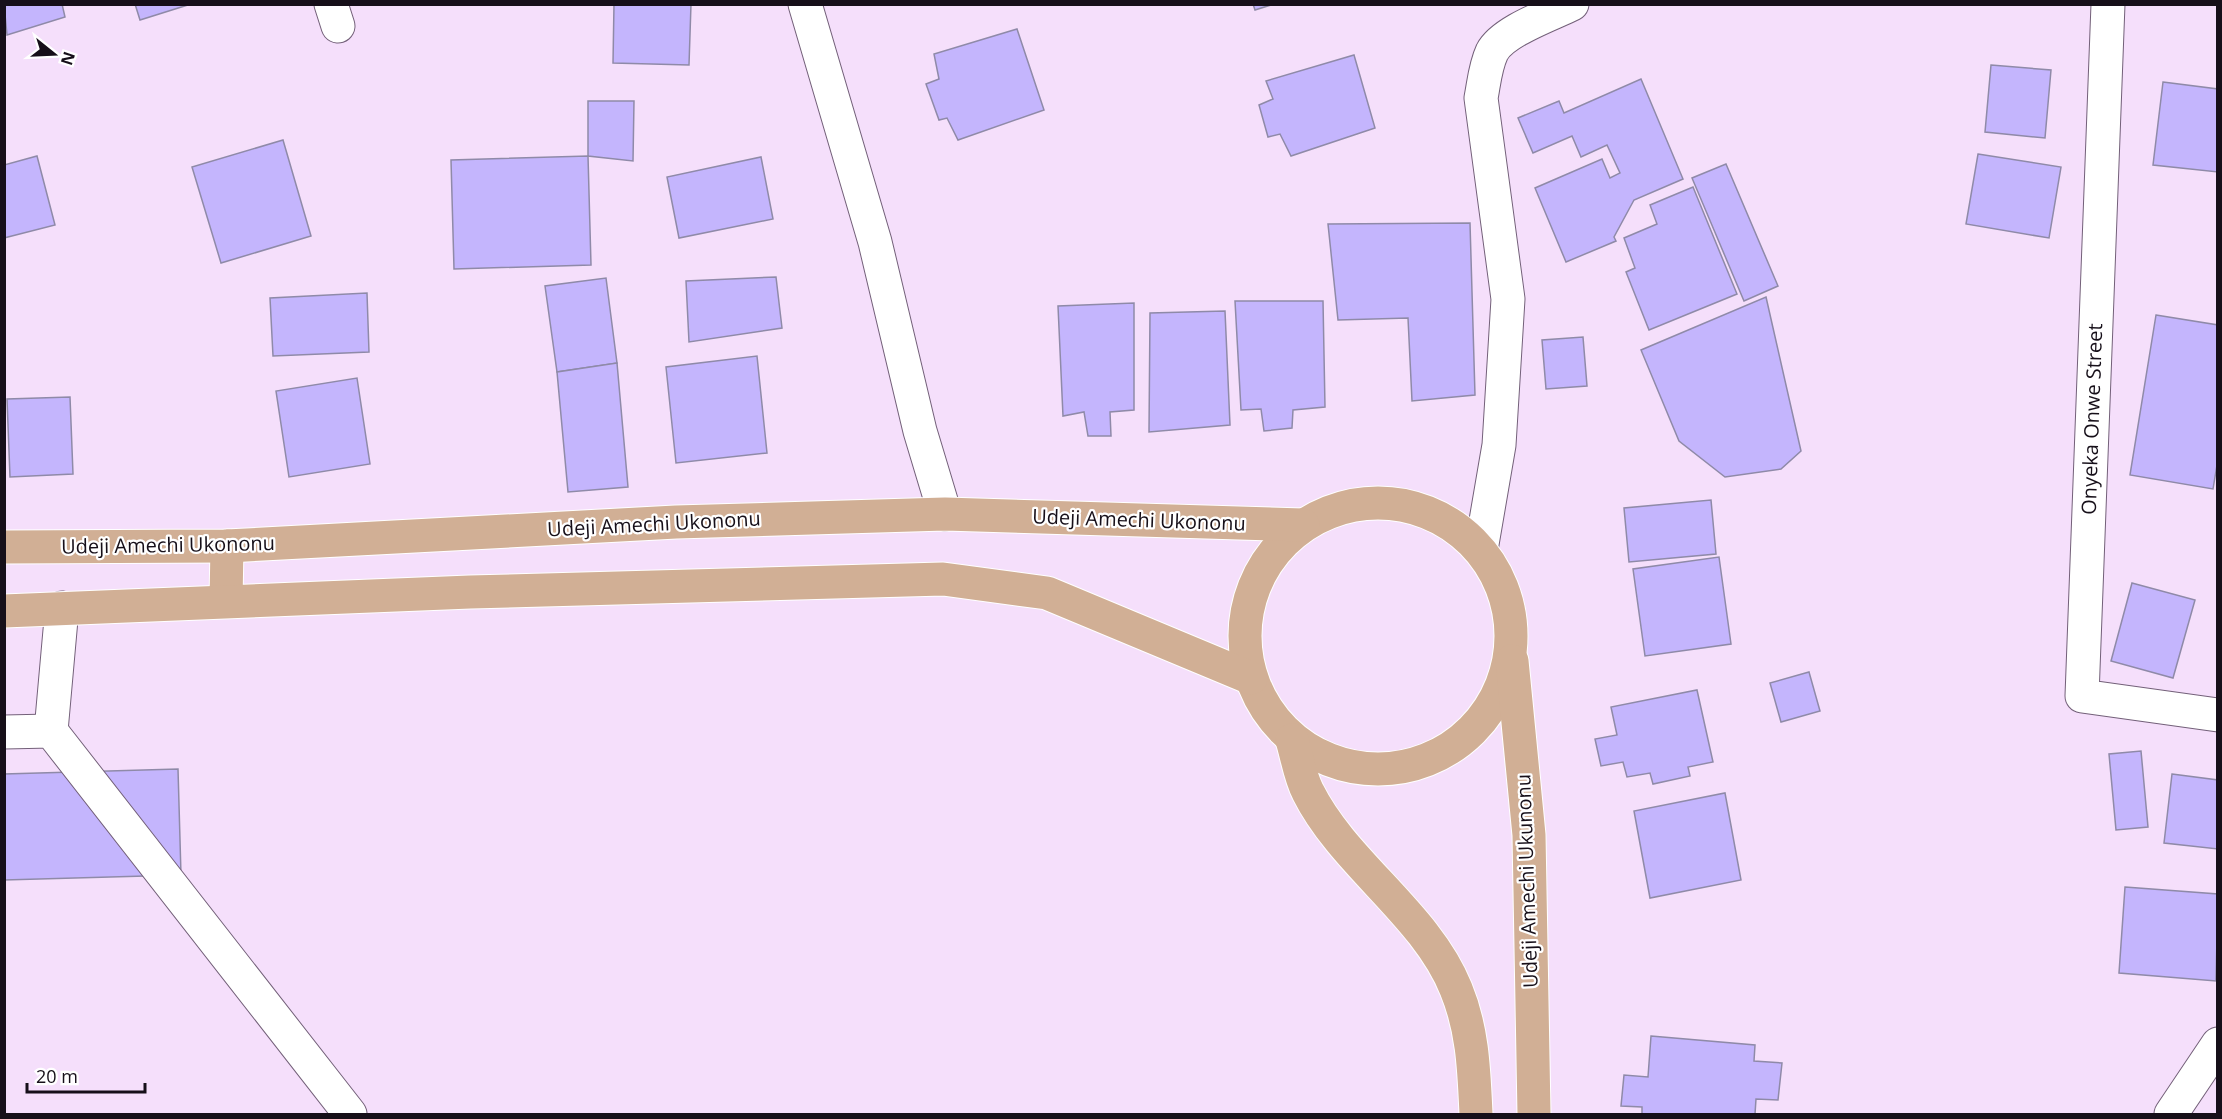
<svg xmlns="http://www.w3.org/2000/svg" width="2222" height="1119" font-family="'Open Sans',sans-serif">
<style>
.building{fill:#c4b5fd;stroke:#8f8aa8;stroke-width:1.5}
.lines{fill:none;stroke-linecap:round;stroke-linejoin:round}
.minor-casing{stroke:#736079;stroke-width:35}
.major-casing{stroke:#fff;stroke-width:35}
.minor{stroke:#fff;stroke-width:33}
.major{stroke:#d1af95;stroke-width:33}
.labels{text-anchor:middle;stroke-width:4.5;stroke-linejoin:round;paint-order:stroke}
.street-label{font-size:20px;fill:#160f19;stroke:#fff}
</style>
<rect width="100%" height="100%" fill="#f5dffb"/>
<g class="building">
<polygon points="4,4 62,4 65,17 7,35"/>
<polygon points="135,4 191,4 140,20"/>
<polygon points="614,4 691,4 689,65 613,63"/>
<polygon points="1253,4 1274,4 1255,10"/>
<polygon points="1017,29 1044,110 958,140 947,118 939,120 926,84 939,79 934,54"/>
<polygon points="1354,55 1375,128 1291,156 1280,134 1268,137 1259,105 1273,99 1266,81"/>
<polygon points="1991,65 2051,70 2045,138 1985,132"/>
<polygon points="1641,79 1683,179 1634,200 1614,237 1616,241 1566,262 1535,188 1602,159 1610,178 1620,173 1607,145 1581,157 1572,136 1533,153 1518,118 1559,101 1564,113"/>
<polygon points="2163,82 2218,89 2218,172 2153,165"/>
<polygon points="588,101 634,101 633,161 588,156"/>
<polygon points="283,140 311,236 221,263 192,167"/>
<polygon points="1978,154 2061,167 2049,238 1966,224"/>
<polygon points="37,156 55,225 4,238 4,165"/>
<polygon points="588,156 591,265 454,269 451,160"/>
<polygon points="761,157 773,219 679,238 667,177"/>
<polygon points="1726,164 1778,286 1744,301 1692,178"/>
<polygon points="1693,187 1737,294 1649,330 1626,272 1635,268 1624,238 1657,224 1650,205"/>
<polygon points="1470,223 1475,395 1412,401 1408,318 1338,320 1328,224"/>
<polygon points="776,277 782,328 689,342 686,281"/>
<polygon points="606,278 617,363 557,372 545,286"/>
<polygon points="367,293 369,352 273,356 270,298"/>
<polygon points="1766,297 1801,451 1781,469 1725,477 1679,441 1641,350"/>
<polygon points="1235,301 1323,301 1325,407 1293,410 1292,428 1264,431 1261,409 1241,410"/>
<polygon points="1134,303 1134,410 1110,412 1111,436 1088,436 1084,412 1063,416 1058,306"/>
<polygon points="1225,311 1230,425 1149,432 1150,313"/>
<polygon points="2156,315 2218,325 2218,459 2213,489 2130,475"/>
<polygon points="1583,337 1587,386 1546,389 1542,340"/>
<polygon points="757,356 767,453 676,463 666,367"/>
<polygon points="617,363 628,487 568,492 557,372"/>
<polygon points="357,378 370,464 289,477 276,391"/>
<polygon points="70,397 73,474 10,477 7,399"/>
<polygon points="1711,500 1716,554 1629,562 1624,508"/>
<polygon points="1719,557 1731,644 1645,656 1633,569"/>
<polygon points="2132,583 2195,600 2173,678 2111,661"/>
<polygon points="1809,672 1820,711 1781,722 1770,683"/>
<polygon points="1697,690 1713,762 1688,767 1690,776 1653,784 1650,773 1627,777 1623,762 1601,766 1595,739 1617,735 1611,707"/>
<polygon points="2141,751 2148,827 2116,830 2109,754"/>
<polygon points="178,769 181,875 4,880 4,774"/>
<polygon points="2172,774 2218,780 2218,849 2164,843"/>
<polygon points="1725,793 1741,880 1650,898 1634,811"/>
<polygon points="2125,887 2218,894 2216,981 2119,973"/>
<polygon points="1651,1036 1755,1045 1754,1061 1782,1063 1778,1100 1756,1099 1755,1114 1642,1114 1642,1107 1621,1106 1624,1075 1648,1077"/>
</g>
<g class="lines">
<defs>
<g id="minor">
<polyline points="331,4 338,26"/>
<polyline points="805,4 875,242 920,431 945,514"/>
<polyline points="2108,4 2082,696 2218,715"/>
<path d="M1481 550 1499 445 1508 299 1481 98C1484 83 1485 67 1492 52 1503 31 1550 15 1572 4"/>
<polyline points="51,731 62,608"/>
<polyline points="4,732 51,731 350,1114"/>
<polyline points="2171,1114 2218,1044"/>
</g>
<g id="major">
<circle cx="1378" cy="636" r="133"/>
<polyline points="4,547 227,546 676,522 945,514 1303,525"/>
<polyline points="226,601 227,546"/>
<polyline points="4,611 470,592 943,579 1047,593 1251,678"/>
<polyline points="1512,661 1529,835 1534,1114"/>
<path d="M1292 740C1297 756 1300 777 1308 792 1344 864 1426 914 1456 989 1473 1030 1474 1071 1476 1114"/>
</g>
</defs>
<use href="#minor" class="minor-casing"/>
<use href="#major" class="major-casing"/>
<use href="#minor" class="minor"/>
<use href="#major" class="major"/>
</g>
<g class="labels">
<g class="street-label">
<text transform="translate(2092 419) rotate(-88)" y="7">Onyeka Onwe Street</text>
<text transform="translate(1139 520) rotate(2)" y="7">Udeji Amechi Ukononu</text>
<text transform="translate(654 524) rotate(-3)" y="7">Udeji Amechi Ukononu</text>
<text transform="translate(168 545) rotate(-1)" y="7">Udeji Amechi Ukononu</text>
<text transform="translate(1527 881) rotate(-92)" y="7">Udeji Amechi Ukunonu</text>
</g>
</g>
<rect width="2222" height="1119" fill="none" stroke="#160f19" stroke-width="12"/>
<g transform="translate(54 54) rotate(108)" stroke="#ffffff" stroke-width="4.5" paint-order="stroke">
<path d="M0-4.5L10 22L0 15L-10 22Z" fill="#160f19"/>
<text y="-9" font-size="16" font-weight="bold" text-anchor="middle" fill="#160f19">N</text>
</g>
<path d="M27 1083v9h118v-9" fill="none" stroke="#160f19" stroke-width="3"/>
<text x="36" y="1083" font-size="18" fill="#160f19" stroke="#ffffff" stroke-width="4.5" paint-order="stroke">20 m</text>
</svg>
